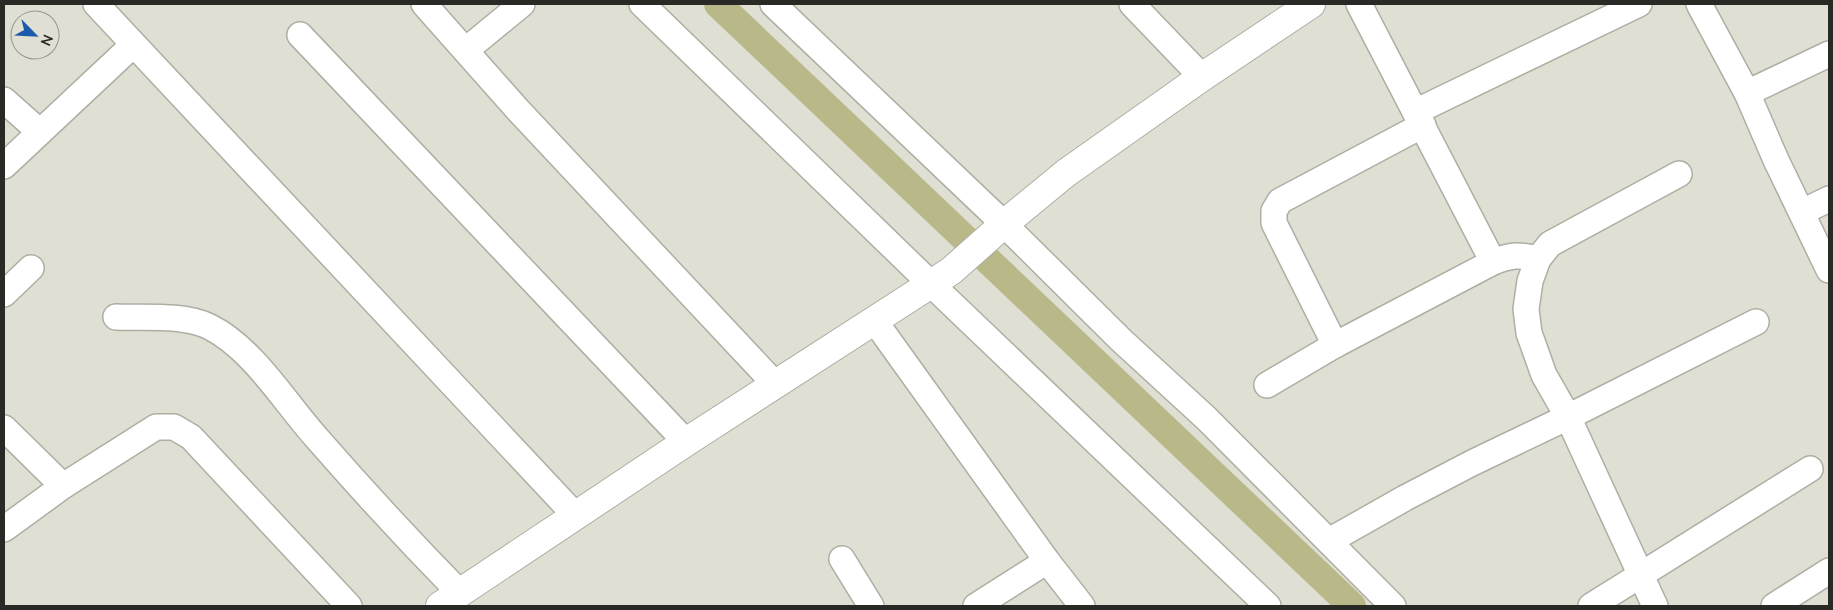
<svg xmlns="http://www.w3.org/2000/svg" width="1833" height="610" font-family="'Nunito Sans',sans-serif">
<style>
.lines{fill:none;stroke-linecap:round;stroke-linejoin:round}
.canal{stroke:#b9b889;stroke-width:28}
.street-casing{stroke:#aeaea3;stroke-width:28}
.secondary-casing{stroke:#aeaea3;stroke-width:30}
.street{stroke:#fff;stroke-width:25}
.secondary{stroke:#fff;stroke-width:28}
</style>
<rect width="100%" height="100%" fill="#dfdfd4"/>
<g class="lines">
<polyline class="canal" points="718,4 1352,606"/>
<defs>
<g id="street">
<polyline points="96,4 576,516"/>
<polyline points="424,4 518,110 775,384"/>
<polyline points="642,4 931,284 1268,606"/>
<polyline points="773,4 1004,224 1121,340 1206,418 1393,606"/>
<polyline points="1132,4 1202,77"/>
<polyline points="1359,4 1493,262"/>
<polyline points="1699,4 1747,93 1776,160 1829,270"/>
<polyline points="300,35 686,442"/>
<polyline points="466,50 522,4"/>
<polyline points="1747,93 1829,54"/>
<polyline points="4,100 40,132"/>
<polyline points="1415,112 1639,4"/>
<polyline points="4,166 133,45"/>
<polyline points="1802,212 1829,199"/>
<polyline points="4,294 31,268"/>
<path d="M116 317C144 318 185 314 210 327 252 348 284 401 315 436 362 490 410 542 460 593"/>
<polyline points="874,320 1047,561 1082,606"/>
<polyline points="1335,345 1274,223 1274,211 1280,201 1423,125"/>
<path d="M1267 385 1335 345 1493 262C1511 255 1519 254 1538 259"/>
<polyline points="4,428 63,486"/>
<polyline points="4,529 63,486 156,427 174,427 191,437 349,606"/>
<polyline points="1329,541 1405,498 1472,463 1568,417 1756,322"/>
<polyline points="842,559 871,606"/>
<polyline points="976,606 1047,561"/>
<polyline points="1591,606 1810,469"/>
<polyline points="1655,606 1568,417 1544,375 1529,333 1526,309 1530,281 1538,259 1550,244 1679,174"/>
<polyline points="1774,606 1829,571"/>
</g>
<polyline id="secondary" points="440,606 686,442 951,271 1004,224 1066,173 1202,77 1311,4"/>
</defs>
<use href="#street" class="street-casing"/>
<use href="#secondary" class="secondary-casing"/>
<use href="#street" class="street"/>
<use href="#secondary" class="secondary"/>
</g>
<rect width="1833" height="610" fill="none" stroke="#292925" stroke-width="10"/>
<g transform="translate(35 35) rotate(114)"><circle r="24" fill="#dfdfd4" stroke="#96968e"/>
<path d="M0-4L9 19L0 12L-9 19Z" fill="#1b5bac"/>
<text y="-8" font-size="14" font-weight="bold" text-anchor="middle" fill="#292925">N</text>
</g>
</svg>
